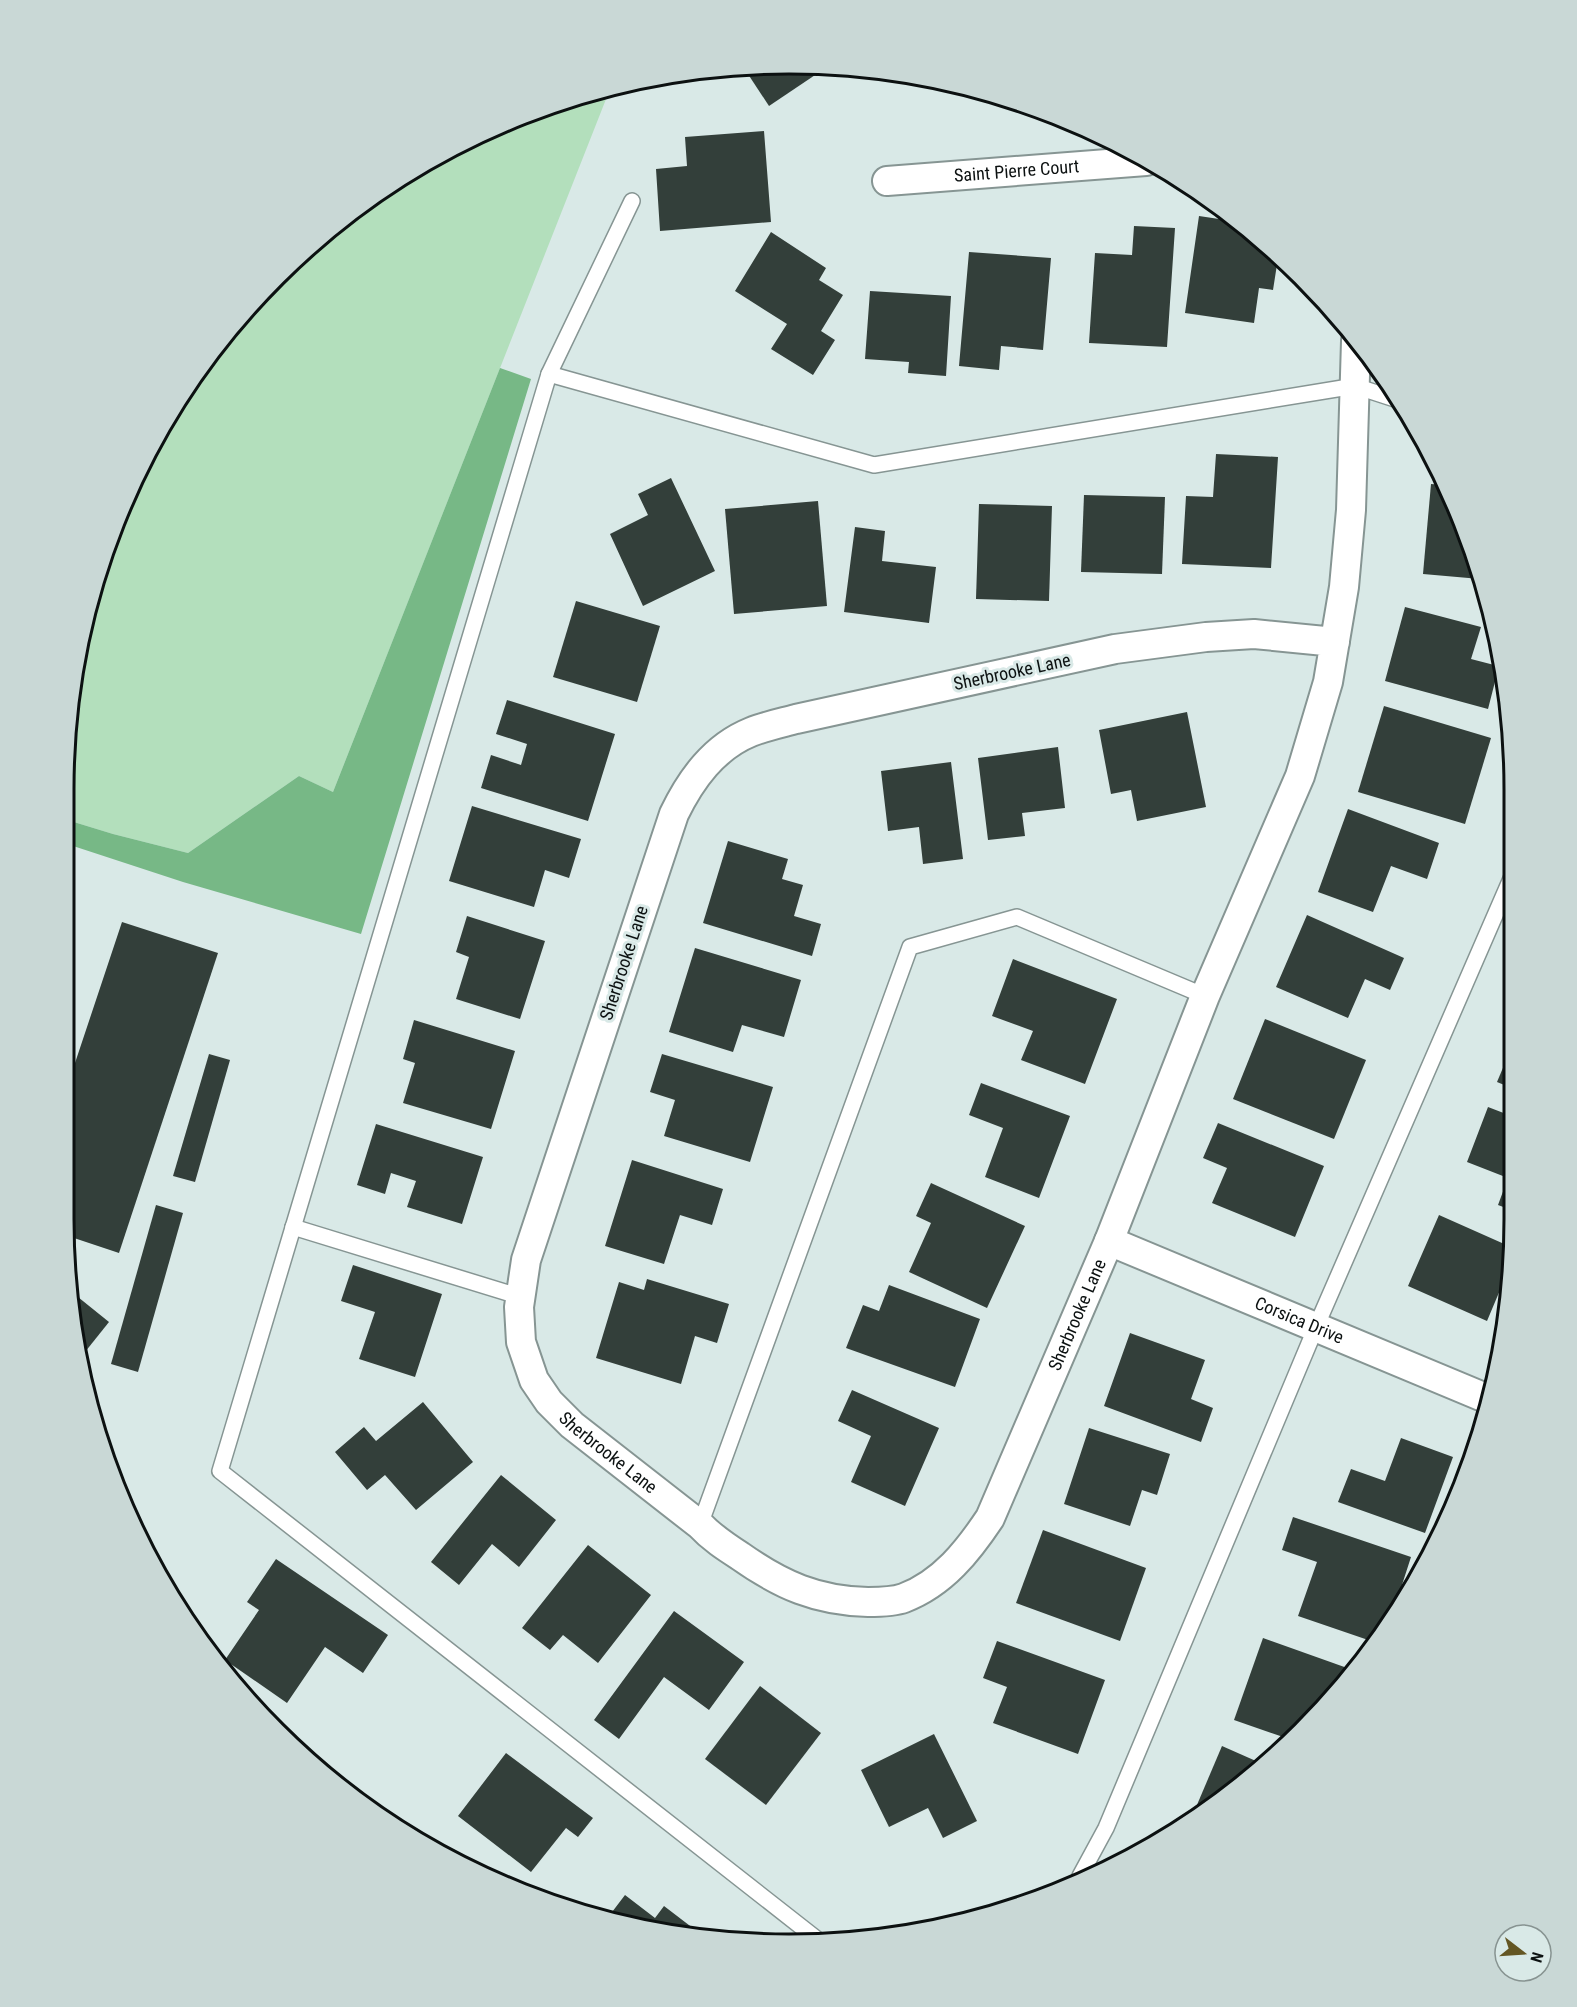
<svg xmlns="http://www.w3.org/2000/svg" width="1577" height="2007" font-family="'Roboto Condensed',sans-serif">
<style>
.green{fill:#b3dfbc}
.forest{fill:#77b886}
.building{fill:#333f3a}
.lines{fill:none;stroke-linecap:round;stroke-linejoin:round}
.lane-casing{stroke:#869593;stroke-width:18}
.street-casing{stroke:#869593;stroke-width:32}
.lane{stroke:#fff;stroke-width:15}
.street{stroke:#fff;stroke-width:28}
.labels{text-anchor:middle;stroke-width:6;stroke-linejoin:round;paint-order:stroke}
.street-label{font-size:18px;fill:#0c1111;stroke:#d9e9e7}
.rim{fill:none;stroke:#0c1111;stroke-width:3}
</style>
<rect width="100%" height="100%" fill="#d9e9e7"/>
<polygon class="green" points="610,89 333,792 299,776 188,853 113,834 64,819 65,741 102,555 160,426 213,347 310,243 425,160 555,102"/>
<polygon class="forest" points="500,368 531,379 361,934 183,882 64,843 64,819 113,834 188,853 299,776 333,792"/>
<g class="building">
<polygon points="830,65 769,106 744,68"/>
<polygon points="764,131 771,222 660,231 656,169 687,166 685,137"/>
<polygon points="1199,216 1239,222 1278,258 1273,290 1259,288 1254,323 1185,313"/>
<polygon points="1134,226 1175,228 1167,347 1089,343 1095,253 1132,255"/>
<polygon points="771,232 826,268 819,280 843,295 821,331 835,340 813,375 771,349 787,324 735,291"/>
<polygon points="969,252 1051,258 1043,350 1001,346 999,370 959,366"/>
<polygon points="870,291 951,296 946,376 908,373 909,362 865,359"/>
<polygon points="1216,454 1278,457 1271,568 1182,564 1186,496 1213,497"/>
<polygon points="671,478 715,571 643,606 610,534 648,515 638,494"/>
<polygon points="1431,484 1444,485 1476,556 1480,579 1423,574"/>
<polygon points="1084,495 1165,497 1162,574 1081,572"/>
<polygon points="818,501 827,606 734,614 725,509"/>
<polygon points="979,504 1052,506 1049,601 976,599"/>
<polygon points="855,527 885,531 882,561 936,567 929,623 844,612"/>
<polygon points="576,601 660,626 637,702 553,677"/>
<polygon points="1405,607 1481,627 1471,659 1498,666 1498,670 1488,709 1385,681"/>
<polygon points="507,700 615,734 588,821 481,788 491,755 521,765 527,744 496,734"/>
<polygon points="1384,706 1491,738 1465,824 1358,792"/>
<polygon points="1187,712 1206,807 1137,821 1131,790 1111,794 1099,730"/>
<polygon points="1058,747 1065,808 1022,813 1025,836 988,840 978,758"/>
<polygon points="951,762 963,859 923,864 919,827 888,831 881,771"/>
<polygon points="472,806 581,839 569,878 545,870 534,907 449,881"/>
<polygon points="1348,809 1439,843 1427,879 1391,866 1373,912 1318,892"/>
<polygon points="728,841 788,859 782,879 803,885 794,916 821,924 812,956 703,923"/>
<polygon points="1307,915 1404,958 1390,990 1365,979 1348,1018 1276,987"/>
<polygon points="467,916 545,941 520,1019 456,999 469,957 456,952"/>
<polygon points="122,922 218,953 119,1253 65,1235 63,1219 63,1099"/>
<polygon points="695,948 801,980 784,1037 742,1025 733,1052 669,1032"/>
<polygon points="1013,959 1117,999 1085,1084 1021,1060 1033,1031 992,1016"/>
<polygon points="1265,1019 1366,1060 1334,1139 1233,1099"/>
<polygon points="414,1020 515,1051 491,1129 403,1103 415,1063 403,1059"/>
<polygon points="1513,1044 1514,1089 1497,1082"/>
<polygon points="209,1054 230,1060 195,1182 173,1176"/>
<polygon points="662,1054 773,1087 750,1162 664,1136 675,1100 650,1092"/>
<polygon points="981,1083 1070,1116 1039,1198 985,1177 1003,1128 969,1115"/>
<polygon points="1488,1107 1514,1117 1514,1211 1498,1205 1508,1178 1467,1162"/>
<polygon points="1218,1123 1324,1166 1295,1237 1212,1203 1227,1168 1203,1158"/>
<polygon points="376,1124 483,1157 462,1224 407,1207 416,1181 391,1173 385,1194 357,1185"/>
<polygon points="632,1160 723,1189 712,1225 680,1215 664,1264 605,1246"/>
<polygon points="931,1183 1025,1226 987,1308 909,1272 931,1223 916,1216"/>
<polygon points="156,1205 183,1213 138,1372 111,1364"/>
<polygon points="1439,1215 1511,1247 1507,1285 1503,1283 1487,1321 1408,1286"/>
<polygon points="353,1265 442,1294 415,1377 359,1359 375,1312 341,1301"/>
<polygon points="647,1279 729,1304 717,1343 695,1336 681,1384 596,1358 619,1282 644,1290"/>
<polygon points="889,1285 980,1319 955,1387 846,1348 863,1305 879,1311"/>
<polygon points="73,1293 109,1322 81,1357 78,1335"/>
<polygon points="1130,1333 1205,1360 1191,1399 1213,1408 1201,1442 1104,1406"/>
<polygon points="852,1390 939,1428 905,1506 851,1482 871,1436 838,1421"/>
<polygon points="423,1402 473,1462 416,1510 385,1475 367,1490 335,1452 364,1427 376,1441"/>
<polygon points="1089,1428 1170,1454 1157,1495 1142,1490 1130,1526 1064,1504"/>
<polygon points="1401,1438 1453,1457 1425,1533 1338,1502 1351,1469 1385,1481"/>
<polygon points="501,1475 556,1520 519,1567 492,1544 459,1585 431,1562"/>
<polygon points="1293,1517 1411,1557 1389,1625 1374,1642 1298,1616 1317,1562 1282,1550"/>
<polygon points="1043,1530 1146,1568 1120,1641 1016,1603"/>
<polygon points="588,1545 651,1595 598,1663 563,1635 550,1650 522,1628"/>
<polygon points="276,1559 388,1635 363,1673 325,1647 287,1703 225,1660 259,1610 247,1602"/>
<polygon points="674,1611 744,1662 709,1710 664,1677 619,1739 594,1720"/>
<polygon points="1263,1638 1350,1669 1289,1739 1234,1720"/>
<polygon points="997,1641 1105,1680 1078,1754 993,1723 1007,1687 983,1678"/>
<polygon points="760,1686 821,1733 766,1805 705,1759"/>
<polygon points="934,1734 977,1821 943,1838 928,1808 889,1827 861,1770"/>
<polygon points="1222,1746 1265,1765 1191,1819"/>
<polygon points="506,1753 593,1818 578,1837 566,1828 531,1872 458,1816"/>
<polygon points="625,1895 655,1918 664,1906 698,1932 606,1920"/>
</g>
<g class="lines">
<defs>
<g id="lane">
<polyline points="632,201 549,374 220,1471 818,1940"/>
<polyline points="549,374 874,465 1355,386 1398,400"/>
<polyline points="293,1227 521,1297"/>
<polyline points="700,1525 910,947 1017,917 1205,996"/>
<polyline points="1080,1876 1106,1828 1316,1327 1513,874"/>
</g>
<g id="street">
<path id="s1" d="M887 181 1146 161"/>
<path id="s2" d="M1335 642 1254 634 1206 637 1115 649 796 719C781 723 766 726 751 732 714 747 691 779 674 814L526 1260 519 1307 521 1342 534 1380 549 1402 572 1425 700 1525C712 1538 726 1547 740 1556 781 1585 817 1601 868 1602 879 1602 893 1602 904 1598 943 1583 968 1551 990 1518L1109 1241 1205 996 1300 776 1328 682 1344 587 1351 510 1356 341"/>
<path id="s3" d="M1109 1241 1488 1399"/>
</g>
</defs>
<use href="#lane" class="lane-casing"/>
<use href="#street" class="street-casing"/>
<use href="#lane" class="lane"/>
<use href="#street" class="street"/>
</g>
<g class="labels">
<g class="street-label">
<text dy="6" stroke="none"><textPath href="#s1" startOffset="130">Saint Pierre Court</textPath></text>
<text transform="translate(1012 672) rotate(-12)" y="6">Sherbrooke Lane</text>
<text transform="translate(624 963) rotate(-72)" y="6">Sherbrooke Lane</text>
<text dy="6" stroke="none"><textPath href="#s2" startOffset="2090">Sherbrooke Lane</textPath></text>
<text dy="6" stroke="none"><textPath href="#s3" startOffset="206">Corsica Drive</textPath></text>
<text dy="6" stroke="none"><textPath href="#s2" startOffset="1407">Sherbrooke Lane</textPath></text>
</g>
</g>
<path d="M0 0H1577V2007H0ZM789 74H789A715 715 0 0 1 1504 789V1219A715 715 0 0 1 789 1934H789A715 715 0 0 1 74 1219V789A715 715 0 0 1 789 74Z" fill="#c9d8d6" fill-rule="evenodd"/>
<path class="rim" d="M789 74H789A715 715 0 0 1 1504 789V1219A715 715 0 0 1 789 1934H789A715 715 0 0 1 74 1219V789A715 715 0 0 1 789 74Z"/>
<g transform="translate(1523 1953) rotate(107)"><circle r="28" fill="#d9e9e7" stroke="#879391" stroke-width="1.5"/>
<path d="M0-4.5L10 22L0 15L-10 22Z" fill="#645623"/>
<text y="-9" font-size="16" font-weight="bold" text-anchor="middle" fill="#0c1111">N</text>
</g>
</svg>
